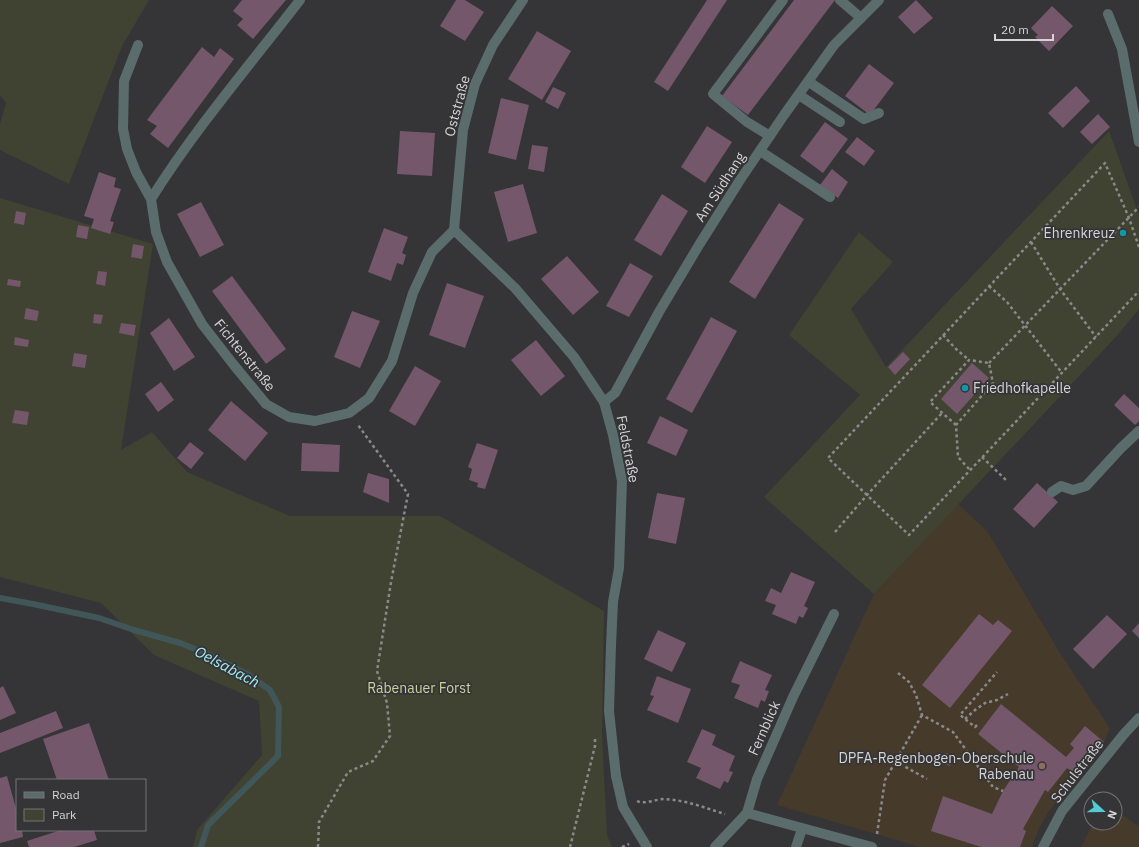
<svg xmlns="http://www.w3.org/2000/svg" width="1139" height="847" font-family="'IBM Plex Sans',sans-serif">
<style>
.education{fill:#463a2b}
.green{fill:#404331}
.lines{fill:none;stroke-linecap:round;stroke-linejoin:round}
.stream{stroke:#405658;stroke-width:6}
.building{fill:#74576a}
.path{stroke:#8a8a8c;stroke-width:2.5;stroke-dasharray:3 3;stroke-linecap:butt}
.service{stroke:#5a6c6b;stroke-width:10}
.minor{stroke:#5a6c6b;stroke-width:10}
.culture-dot{fill:#0f9aa8;stroke:#353437;stroke-width:1.5}
.education-dot{fill:#8d6e63;stroke:#353437;stroke-width:1.5}
.labels{text-anchor:middle;stroke-width:3.5;stroke-linejoin:round;paint-order:stroke}
.street-label{font-size:14px;fill:#d4d4d5;stroke:#353437}
.poi-label{font-size:14px;fill:#d4d4d5;stroke:#353437;text-anchor:end}
.park-label{font-size:14px;fill:#c8d39a;stroke:#353437}
.water-label{font-size:15px;font-style:italic;fill:#a1eff6;stroke:#353437}
</style>
<rect width="100%" height="100%" fill="#353437"/>
<g class="education">
<polygon points="958,504 987,531 1060,653 1110,728 1104,742 1088,760 1047,814 1039,829 1032,847 920,847 777,805 874,594"/>
<polygon points="1115,809 1139,827 1139,847 1081,847 1093,823 1115,823"/>
</g>
<g class="green">
<polygon points="0,0 149,0 122,46 69,184 0,150 0,124 6,103 0,95"/>
<polygon points="1109,131 1139,215 1139,309 1115,338 874,594 764,497 860,395 789,335 859,232 893,262 851,309 886,367"/>
<polygon points="0,198 153,244 121,450 152,432 187,472 290,516 440,516 604,611 602,734 607,835 612,847 193,847 197,830 262,755 259,701 154,655 101,603 0,577"/>
</g>
<g class="lines">
<polyline class="stream" points="0,598 33,604 99,618 134,630 180,643 205,653 249,675 270,690 279,707 278,756 208,825 201,847"/>
</g>
<g class="building">
<polygon points="242,0 286,0 253,39 237,25 243,19 233,11"/>
<polygon points="456,0 465,0 484,12 465,41 440,26"/>
<polygon points="707,0 727,0 668,91 654,82"/>
<polygon points="794,0 835,0 748,115 722,96"/>
<polygon points="916,0 933,18 914,34 898,17"/>
<polygon points="1052,6 1073,26 1049,51 1035,37 1038,35 1031,28"/>
<polygon points="537,31 571,51 542,100 508,79"/>
<polygon points="202,47 214,57 220,48 234,59 168,148 150,134 157,126 147,120"/>
<polygon points="869,64 894,83 870,115 845,96"/>
<polygon points="1076,86 1090,101 1063,128 1048,113"/>
<polygon points="553,87 566,93 558,109 545,102"/>
<polygon points="501,98 529,105 516,160 488,153"/>
<polygon points="1098,114 1110,127 1092,144 1080,132"/>
<polygon points="825,122 848,139 823,173 800,156"/>
<polygon points="707,126 732,142 705,183 681,167"/>
<polygon points="400,131 435,133 432,176 397,174"/>
<polygon points="857,137 875,151 864,166 845,152"/>
<polygon points="532,145 548,147 544,172 528,169"/>
<polygon points="832,169 848,182 838,198 820,185"/>
<polygon points="99,172 116,178 114,187 121,189 110,221 114,222 110,234 91,228 94,219 84,216"/>
<polygon points="523,184 537,233 508,242 494,192"/>
<polygon points="662,194 688,211 661,256 634,240"/>
<polygon points="201,202 224,245 200,257 177,214"/>
<polygon points="779,203 804,219 755,299 729,282"/>
<polygon points="16,211 26,213 24,225 14,223"/>
<polygon points="78,225 89,227 87,239 76,237"/>
<polygon points="384,228 408,237 402,253 406,255 403,265 397,263 391,281 368,272"/>
<polygon points="133,244 144,246 142,259 131,257"/>
<polygon points="567,256 599,292 573,315 541,279"/>
<polygon points="630,263 653,276 629,317 606,306"/>
<polygon points="98,271 107,272 105,286 96,284"/>
<polygon points="232,276 286,349 266,364 212,291"/>
<polygon points="8,279 21,281 20,287 7,285"/>
<polygon points="447,283 484,296 465,348 429,335"/>
<polygon points="26,308 39,311 37,321 24,319"/>
<polygon points="352,311 380,321 360,368 334,357"/>
<polygon points="94,314 103,315 101,324 93,323"/>
<polygon points="711,317 737,331 692,413 666,399"/>
<polygon points="169,318 195,357 174,371 150,333"/>
<polygon points="121,323 136,325 134,336 119,333"/>
<polygon points="15,337 29,340 28,347 14,345"/>
<polygon points="536,340 565,376 541,396 511,360"/>
<polygon points="903,352 910,359 895,375 888,367"/>
<polygon points="74,353 87,355 85,368 72,366"/>
<polygon points="972,363 989,378 957,414 941,399"/>
<polygon points="415,366 441,381 415,426 389,411"/>
<polygon points="161,382 174,400 158,412 145,394"/>
<polygon points="1124,394 1139,408 1139,421 1135,425 1114,405"/>
<polygon points="231,401 268,433 245,461 208,430"/>
<polygon points="15,410 29,412 27,425 12,423"/>
<polygon points="660,416 688,430 676,456 647,443"/>
<polygon points="190,442 204,453 191,469 177,458"/>
<polygon points="302,443 340,445 339,472 301,471"/>
<polygon points="477,443 498,450 485,489 477,487 478,483 469,480 472,469 468,467"/>
<polygon points="368,473 389,479 389,503 363,492"/>
<polygon points="1037,483 1058,502 1034,528 1013,509"/>
<polygon points="657,493 685,498 676,544 648,538"/>
<polygon points="791,572 815,582 804,606 808,608 803,618 799,616 796,624 772,614 776,605 765,601 771,588 781,593"/>
<polygon points="979,614 993,625 998,620 1012,631 950,708 922,685"/>
<polygon points="1107,615 1127,634 1093,669 1073,649"/>
<polygon points="1139,623 1139,638 1132,631"/>
<polygon points="658,630 686,643 672,672 644,659"/>
<polygon points="740,661 772,675 765,690 769,691 765,702 761,700 758,708 734,698 740,685 731,682"/>
<polygon points="657,676 691,689 678,723 647,710 654,696 650,695"/>
<polygon points="3,686 16,713 0,720 0,688"/>
<polygon points="1001,704 1066,757 1074,748 1070,744 1085,726 1104,742 1088,760 1085,757 1072,772 1067,768 1048,792 1045,790 1023,829 1026,831 1020,847 981,847 931,831 943,796 992,814 1003,791 1019,767 978,734"/>
<polygon points="56,711 63,728 0,753 0,733"/>
<polygon points="89,723 109,780 57,780 43,739"/>
<polygon points="702,729 716,735 712,745 735,756 729,771 733,772 728,783 724,781 720,789 696,778 701,768 687,762"/>
<polygon points="946,753 955,757 950,766 941,762"/>
<polygon points="7,776 17,812 17,830 22,830 23,837 0,843 0,778"/>
<polygon points="61,830 94,830 97,840 74,847 29,847 27,841"/>
</g>
<g class="lines">
<g class="path">
<polyline points="1031,242 1060,289 1096,337"/>
<polyline points="1139,247 1129,218 1105,163 828,458 909,535 1139,291"/>
<polyline points="989,286 1007,302 1062,373"/>
<polyline points="943,335 956,349 969,360"/>
<polyline points="989,363 1139,207"/>
<polyline points="956,425 930,402 969,360 989,363 993,383 956,425 958,457 970,470"/>
<polyline points="982,457 1007,481"/>
<polyline points="835,532 867,495 942,413"/>
<polyline points="898,673 909,682 916,695 922,715 953,732 993,787 1003,791"/>
<polyline points="965,719 975,710 985,703 997,700 1008,694"/>
<polyline points="977,725 975,727 960,715 997,672"/>
<polyline points="895,761 927,779"/>
<path d="M637 801C645 805 656 799 664 799 686 800 705 808 725 814"/>
<polyline points="877,834 885,780 922,715"/>
<polyline points="318,847 319,822 348,772 373,761 390,736 387,703 377,671 391,582 408,494 358,425"/>
<polyline points="570,847 595,746 595,738"/>
<polyline points="622,847 629,844"/>
</g>
<g class="service">
<polyline points="840,0 861,18"/>
<polyline points="809,82 864,119 879,113"/>
<polyline points="799,95 840,122"/>
<polyline points="770,136 747,122 713,94 783,0"/>
<polyline points="760,151 830,197"/>
<polyline points="1052,492 1061,486 1073,490 1086,486 1121,448 1139,431"/>
<polyline points="616,776 623,807 647,847"/>
<polyline points="747,813 872,847"/>
</g>
<g class="minor">
<polyline points="1108,14 1122,49 1139,142"/>
<polyline points="138,45 124,81 123,129 127,149 136,172 151,199 156,232 167,262 202,324 233,364 266,404 289,417 315,421 349,413 369,398 392,361 413,293 432,252 454,230"/>
<path d="M151 199C195 129 249 66 300 0"/>
<polyline points="454,230 515,288 574,357 604,402 613,435 622,481 619,568 613,602 611,645 609,711 616,776"/>
<polyline points="454,230 463,130 475,84 493,45 523,0"/>
<polyline points="604,402 615,393 659,312 699,245 740,180 784,115 834,45 879,0"/>
<polyline points="715,847 747,813 757,779 793,697 834,614"/>
<polyline points="796,847 802,829"/>
<polyline points="1043,847 1062,811 1124,734 1139,718"/>
</g>
</g>
<g class="culture-dot">
<circle cx="1123" cy="233" r="4"/>
<circle cx="965" cy="388" r="4"/>
</g>
<circle class="education-dot" cx="1042" cy="766" r="4"/>
<g class="labels">
<g class="street-label">
<text transform="translate(457 106) rotate(-75)" y="5">Oststraße</text>
<text transform="translate(720 187) rotate(-57)" y="5">Am Südhang</text>
<text transform="translate(245 355) rotate(51)" y="5">Fichtenstraße</text>
<text transform="translate(628 449) rotate(79)" y="5">Feldstraße</text>
<text transform="translate(764 728) rotate(-66)" y="5">Fernblick</text>
<text transform="translate(1077 771) rotate(-52)" y="5">Schulstraße</text>
</g>
<g class="poi-label">
<text x="1115" y="238">Ehrenkreuz</text>
<text x="973" y="393" text-anchor="start">Friedhofkapelle</text>
<text x="1034" y="763">DPFA-Regenbogen-Oberschule<tspan x="1034" dy="16">Rabenau</tspan></text>
</g>
<g class="park-label">
<text x="419" y="693">Rabenauer Forst</text>
</g>
<g class="water-label">
<text transform="translate(227 667) rotate(28)" y="5">Oelsabach</text>
</g>
</g>
<rect x="16" y="779" width="130" height="52" fill="#353437" stroke="#757476"/>
<rect x="24" y="792" width="20" height="6" fill="#5a6c6b" stroke="#757476"/>
<text x="52" y="799" font-size="12" fill="#d4d4d5">Road</text>
<rect x="24" y="809" width="20" height="12" fill="#404331" stroke="#757476"/>
<text x="52" y="819" font-size="12" fill="#d4d4d5">Park</text>
<g transform="translate(1103 811) rotate(111)"><circle r="19" fill="#353437" stroke="#757476"/>
<path d="M0-3L7 15L0 10L-7 15Z" fill="#51ccd4"/>
<text y="-6" font-size="11" font-weight="bold" text-anchor="middle" fill="#d4d4d5">N</text>
</g>
<path d="M995 34v6h58v-6" fill="none" stroke="#d4d4d5" stroke-width="2"/>
<text x="1001" y="34" font-size="12" fill="#d4d4d5" stroke="#353437" stroke-width="3" paint-order="stroke">20 m</text>
</svg>
